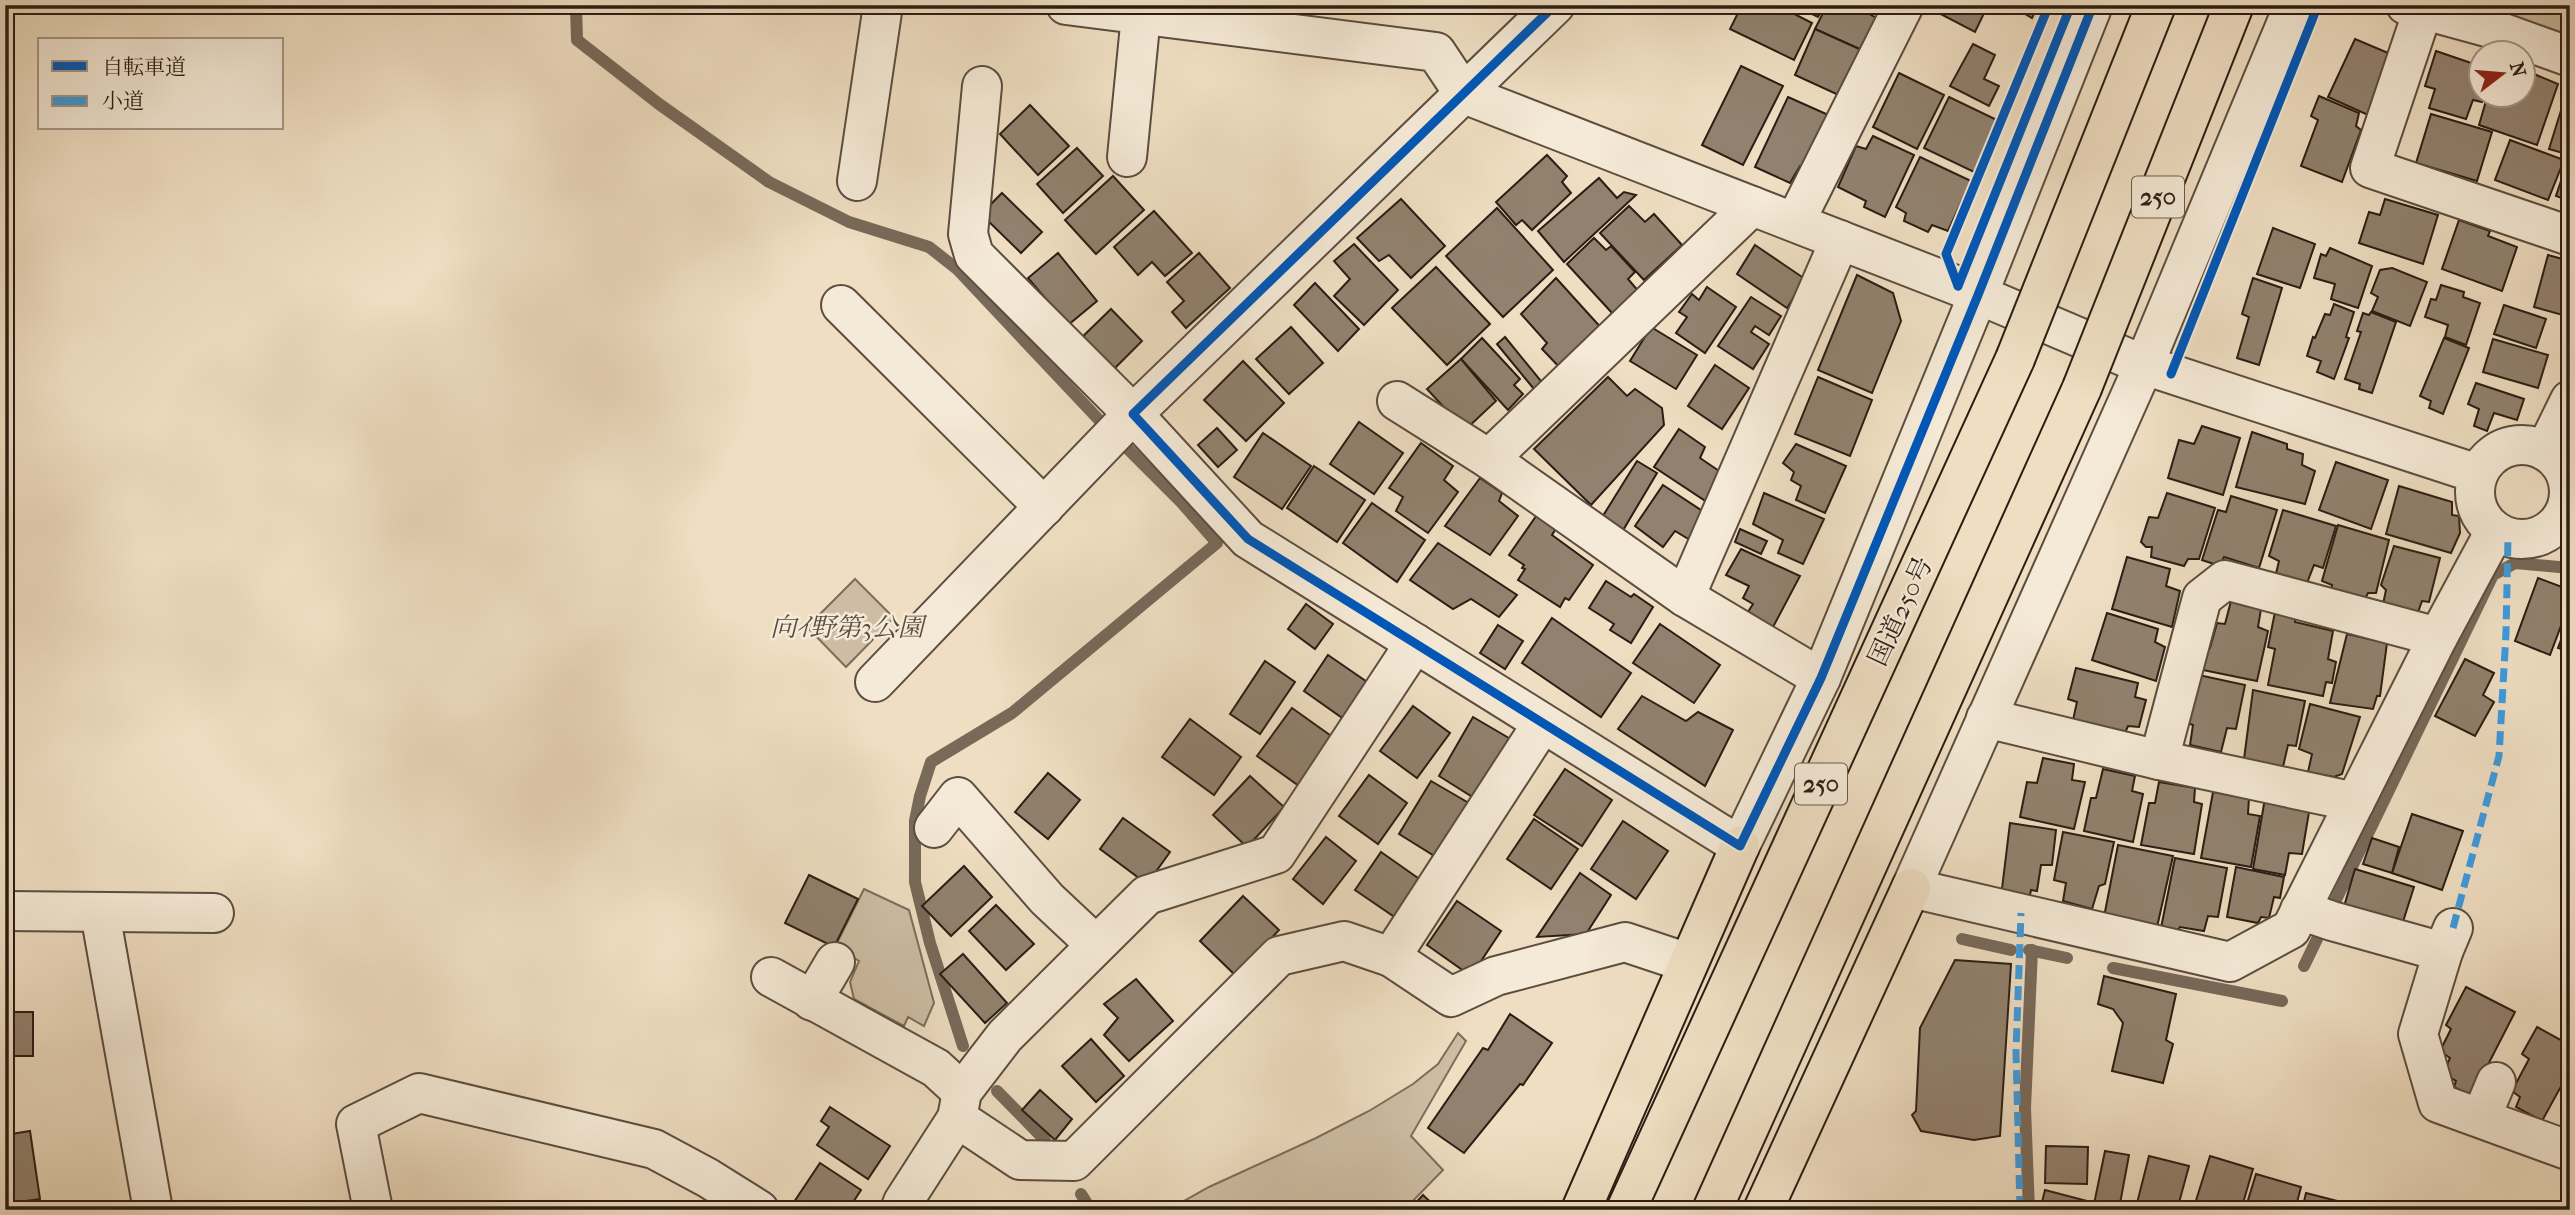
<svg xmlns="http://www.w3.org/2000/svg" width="2575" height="1215" font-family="'IM FELL French Canon','Noto Serif JP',serif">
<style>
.green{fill:#cebda4;stroke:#7c6d5c;stroke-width:2}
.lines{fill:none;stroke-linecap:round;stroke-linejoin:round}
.stream{stroke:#786959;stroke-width:12}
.building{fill:#91816e;stroke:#2b1d14;stroke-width:2}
.minor-casing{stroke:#5c4d40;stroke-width:42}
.trunk-casing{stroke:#2b1d14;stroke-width:42}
.minor{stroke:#f5ead7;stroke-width:38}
.trunk{stroke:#efdec2;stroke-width:38}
.trunk-bridge-casing{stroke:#2b1d14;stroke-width:42;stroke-linecap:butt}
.trunk-bridge{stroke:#efdec2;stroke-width:38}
.quiet{stroke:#3d9bde;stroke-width:7;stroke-dasharray:14 7;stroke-linecap:butt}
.cycleway-casing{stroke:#f5ead7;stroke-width:13}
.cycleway{stroke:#0057b8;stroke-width:9}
.labels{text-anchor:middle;stroke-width:5;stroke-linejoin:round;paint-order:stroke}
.shield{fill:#f5ead7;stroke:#685a4e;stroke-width:2}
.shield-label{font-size:24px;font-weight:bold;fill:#2b1d14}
.street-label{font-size:26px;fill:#2b1d14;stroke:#f5ead7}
.park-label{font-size:26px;font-style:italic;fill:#5c4d3f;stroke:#f5ead7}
</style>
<rect width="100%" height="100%" fill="#efdec2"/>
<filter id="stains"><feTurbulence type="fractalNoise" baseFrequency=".00286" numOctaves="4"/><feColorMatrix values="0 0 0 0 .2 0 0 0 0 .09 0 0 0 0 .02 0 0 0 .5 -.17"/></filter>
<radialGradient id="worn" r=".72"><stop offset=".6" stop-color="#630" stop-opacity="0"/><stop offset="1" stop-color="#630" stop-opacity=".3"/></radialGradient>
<g class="green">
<polygon points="2477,5 2570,5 2570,35"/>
<polygon points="855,579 894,618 846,667 807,627"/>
<polygon points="864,889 909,910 934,1003 924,1026 908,1017 904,1026 854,999 850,982 859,961 835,947"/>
<polygon points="1458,1033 1466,1041 1411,1136 1443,1170 1404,1210 1168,1210 1209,1187 1316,1138 1369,1111 1413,1084 1438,1064"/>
</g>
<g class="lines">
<g class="stream">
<polyline points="576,5 577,40 659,104 769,182 849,222 929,247 957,269 1101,422 1181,502 1217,543 1012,713 931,762 920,796 915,821 915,882 930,943 963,1046"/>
<polyline points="1962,939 2011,950"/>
<polyline points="2029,950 2067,958"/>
<polyline points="2304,966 2493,575 2515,563 2570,568"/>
<polyline points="2113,968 2282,1001"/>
<polyline points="997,1091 1045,1140"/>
<polyline points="1081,1194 1091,1210"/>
<polyline points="2029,1210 2025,1108 2032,950"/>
</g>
</g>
<g class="building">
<polygon points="1742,5 1777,5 1812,23 1794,60 1730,29"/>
<polygon points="1793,5 1824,5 1818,17"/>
<polygon points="1827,5 1853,5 1880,20 1866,52 1815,29"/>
<polygon points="1933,5 1988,5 1975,32 1931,9"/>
<polygon points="2010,5 2038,5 2032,18"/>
<polygon points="1815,29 1866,52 1845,98 1795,75"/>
<polygon points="2355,39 2393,55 2368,115 2328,97"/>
<polygon points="1973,44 1995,55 1984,79 1999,86 1989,106 1950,86"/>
<polygon points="2436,51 2480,66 2478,81 2480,82 2480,94 2485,94 2482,102 2473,100 2466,119 2429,108 2435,89 2425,86"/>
<polygon points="1741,66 1783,86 1743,165 1702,145"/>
<polygon points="2522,69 2558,84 2537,145 2479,125 2488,94 2522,94"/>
<polygon points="1899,73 1944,95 1917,149 1873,127"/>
<polygon points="2568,88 2570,89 2570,155 2549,149"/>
<polygon points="2319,96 2359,113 2356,126 2361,130 2342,182 2301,166 2318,120 2311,116"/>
<polygon points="1788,97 1833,117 1810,168 1800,166 1790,183 1755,167"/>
<polygon points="1949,97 1999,121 1974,172 1924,148"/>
<polygon points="1030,105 1069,146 1038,175 1000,134"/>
<polygon points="2431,114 2492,132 2477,181 2416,163"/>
<polygon points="1873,136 1914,155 1885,217 1864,207 1866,201 1838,187 1856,146 1866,149"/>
<polygon points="2510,140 2564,160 2548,200 2495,180"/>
<polygon points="1077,148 1103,176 1063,213 1037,184"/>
<polygon points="1547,155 1567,176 1562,182 1571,193 1532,230 1522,220 1516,225 1496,202"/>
<polygon points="1920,157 1971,181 1948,231 1932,225 1928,232 1904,221 1906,213 1896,207"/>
<polygon points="2569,157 2570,157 2570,201 2556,196"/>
<polygon points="1113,176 1144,210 1096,254 1065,220"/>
<polygon points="1599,178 1617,198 1624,192 1636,195 1564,262 1538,231"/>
<polygon points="1002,193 1042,232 1021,253 981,214"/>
<polygon points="1401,199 1445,246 1411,278 1389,255 1379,261 1357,238"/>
<polygon points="2385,199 2438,215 2423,264 2359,243 2369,212 2380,215"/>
<polygon points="1629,206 1645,222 1654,214 1682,245 1644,280 1600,233"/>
<polygon points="1497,208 1553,270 1503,317 1446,256"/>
<polygon points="1154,211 1192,253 1165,276 1152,262 1138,275 1114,247"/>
<polygon points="2459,220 2490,231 2488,236 2517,247 2502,291 2442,269"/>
<polygon points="2273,228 2315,244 2300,288 2257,274"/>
<polygon points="1594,238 1606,250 1611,246 1635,272 1628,279 1639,292 1613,314 1567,264"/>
<polygon points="1354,244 1398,290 1364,325 1334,296 1350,279 1334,261"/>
<polygon points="1755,245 1805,279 1787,308 1737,274"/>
<polygon points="2330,248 2372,266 2358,308 2331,299 2335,284 2314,278 2321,254 2326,256"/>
<polygon points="1058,253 1097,301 1068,325 1028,278"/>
<polygon points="1199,253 1230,288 1186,328 1172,312 1184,301 1167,282"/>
<polygon points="2548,255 2570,261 2570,317 2534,307"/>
<polygon points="1436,267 1490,324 1447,365 1392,308"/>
<polygon points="2392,268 2427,282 2410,326 2372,311 2378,297 2371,293 2380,270"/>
<polygon points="1857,275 1893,293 1901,321 1872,393 1818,370"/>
<polygon points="1556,278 1604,331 1563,371 1542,349 1547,343 1521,314"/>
<polygon points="2253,278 2282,288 2259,365 2237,358 2249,317 2242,314"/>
<polygon points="1315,283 1359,329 1338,351 1294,305"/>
<polygon points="2441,285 2464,292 2463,297 2480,303 2466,345 2445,337 2448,325 2425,317 2431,299 2436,300"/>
<polygon points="1707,287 1736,307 1705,353 1676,333 1687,317 1679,312 1692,294 1699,300"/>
<polygon points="1751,297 1781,316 1769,335 1755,326 1751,332 1769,344 1753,369 1718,346"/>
<polygon points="2334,304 2354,312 2346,337 2349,338 2334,379 2317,372 2321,361 2307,356 2313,337 2315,338 2325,314 2330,315"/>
<polygon points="2504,305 2546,319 2536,348 2494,334"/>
<polygon points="1111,309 1142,341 1107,376 1075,344"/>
<polygon points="2371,312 2396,322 2372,393 2359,389 2360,384 2345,379 2361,332 2357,331 2363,313 2369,315"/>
<polygon points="1291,327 1323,363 1289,394 1256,359"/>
<polygon points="1651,327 1697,355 1676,389 1630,361"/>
<polygon points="1505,337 1545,386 1538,394 1497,344"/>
<polygon points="1482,338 1520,379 1514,385 1523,394 1508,410 1461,359"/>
<polygon points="2444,338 2469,348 2443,414 2429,408 2431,401 2420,396"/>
<polygon points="2493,339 2548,355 2538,388 2483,372"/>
<polygon points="1461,359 1496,401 1465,430 1427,389"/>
<polygon points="1243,361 1284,403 1246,441 1204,400"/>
<polygon points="1715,365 1749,388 1722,429 1688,406"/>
<polygon points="1608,377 1627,396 1635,389 1662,408 1664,425 1591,505 1534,449"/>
<polygon points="1818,377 1872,400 1850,456 1795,434"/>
<polygon points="2476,383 2524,399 2517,420 2494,413 2487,431 2474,426 2479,409 2468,404"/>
<polygon points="1359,422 1403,453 1374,494 1330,464"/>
<polygon points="2202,426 2240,438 2223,495 2168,478 2179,440 2194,444"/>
<polygon points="1217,428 1237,450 1218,467 1198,445"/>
<polygon points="1679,429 1705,447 1700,458 1725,475 1707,502 1654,467"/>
<polygon points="2252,432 2287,444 2287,449 2303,454 2302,465 2315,471 2305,504 2236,487"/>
<polygon points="1263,433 1311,466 1282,509 1234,477"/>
<polygon points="1421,443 1453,466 1444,480 1458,492 1428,533 1396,511 1403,497 1389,488"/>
<polygon points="1796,444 1846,466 1825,513 1796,500 1801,486 1791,480 1794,472 1783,463"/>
<polygon points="1637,461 1657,473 1622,532 1601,519"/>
<polygon points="2336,462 2388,480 2371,529 2319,510"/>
<polygon points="1314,466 1365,500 1337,542 1287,508"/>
<polygon points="1480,478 1502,493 1499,501 1518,516 1490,555 1445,526"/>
<polygon points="1663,485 1707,514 1690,540 1675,531 1663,547 1635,526"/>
<polygon points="2399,486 2452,502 2452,515 2459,516 2460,533 2451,553 2386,534"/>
<polygon points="1764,493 1824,519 1803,564 1778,553 1783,540 1753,524"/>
<polygon points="2167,493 2215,508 2199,559 2188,559 2184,566 2151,557 2152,547 2146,547 2141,542 2149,517 2158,518"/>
<polygon points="2231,496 2277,510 2259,568 2224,557 2220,566 2202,560 2218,510 2226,512"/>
<polygon points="1372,503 1425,540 1397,582 1343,543"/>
<polygon points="1541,509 1560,522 1552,535 1593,565 1569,600 1565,598 1560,607 1518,580 1525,569 1522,568 1524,565 1509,555"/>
<polygon points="2283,510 2336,526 2323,568 2314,565 2305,588 2275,578 2279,561 2269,556"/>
<polygon points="2338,525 2389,540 2376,593 2368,593 2363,603 2331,594 2332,585 2322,581"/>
<polygon points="1740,529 1767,541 1761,554 1735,542"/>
<polygon points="1438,543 1517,595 1499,617 1471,599 1453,609 1410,580"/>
<polygon points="2394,546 2440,558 2429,602 2422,601 2417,615 2382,609 2386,590 2381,585"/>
<polygon points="1741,549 1800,576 1772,629 1746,615 1753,604 1743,598 1749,586 1726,575"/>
<polygon points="2127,557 2170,569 2166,586 2180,591 2172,627 2112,609"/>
<polygon points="2538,578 2570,590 2570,602 2550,655 2515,641"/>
<polygon points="1606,581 1631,597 1634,594 1653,607 1631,643 1610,630 1614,624 1589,608"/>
<polygon points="2231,601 2261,609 2258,627 2268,631 2257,681 2198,669 2203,647 2210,648 2217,623 2225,624"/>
<polygon points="1306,604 1333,624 1315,649 1288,629"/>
<polygon points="2275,612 2295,617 2295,622 2333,631 2328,659 2336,662 2332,683 2326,682 2323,696 2268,685 2275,649 2268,647"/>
<polygon points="2107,613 2158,629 2155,642 2165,647 2156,681 2092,660"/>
<polygon points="2570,616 2570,652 2558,648"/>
<polygon points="1552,618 1631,673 1601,717 1522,663"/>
<polygon points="1660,624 1720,665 1694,703 1633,663"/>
<polygon points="1498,625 1523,641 1505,669 1480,653"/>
<polygon points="2347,634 2387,643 2380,696 2377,696 2373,709 2330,703"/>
<polygon points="1328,655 1373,686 1348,722 1304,691"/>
<polygon points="2465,659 2494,673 2483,695 2494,702 2475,736 2435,716"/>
<polygon points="1265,661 1295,682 1260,734 1230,714"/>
<polygon points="2076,668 2138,683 2135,697 2146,700 2139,727 2128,726 2125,733 2073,720 2077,702 2068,699"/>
<polygon points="2194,674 2245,685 2236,729 2227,728 2221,752 2190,745 2193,725 2184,722"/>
<polygon points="2253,690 2305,701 2296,746 2288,745 2283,767 2244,759"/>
<polygon points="1642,696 1686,721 1698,712 1733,730 1705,786 1618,729"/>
<polygon points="2310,704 2360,717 2342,774 2334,777 2308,772 2312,754 2299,749"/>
<polygon points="1413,706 1450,733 1417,778 1380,751"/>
<polygon points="1292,708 1334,738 1299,786 1257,756"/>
<polygon points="1473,717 1514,741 1479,801 1439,776"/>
<polygon points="1190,719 1241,757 1214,795 1162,757"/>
<polygon points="2043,758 2074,764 2072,780 2085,782 2074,829 2020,817 2027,782 2037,783"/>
<polygon points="1565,769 1612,800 1582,846 1534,815"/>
<polygon points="2103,769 2135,776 2132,791 2143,794 2133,842 2084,831 2091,798 2096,798"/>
<polygon points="1048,773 1080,800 1048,839 1015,812"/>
<polygon points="1369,775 1407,803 1378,844 1339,816"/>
<polygon points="1250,776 1284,807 1247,847 1213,815"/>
<polygon points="1431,781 1474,806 1441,860 1399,834"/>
<polygon points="2159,782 2195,788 2194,802 2202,804 2194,854 2141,845 2149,803 2155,803"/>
<polygon points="2213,792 2249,798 2248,814 2260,816 2251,867 2201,858"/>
<polygon points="2265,798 2310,806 2302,854 2289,853 2285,875 2253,869"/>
<polygon points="2412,814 2463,831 2442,890 2392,873"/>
<polygon points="1123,818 1170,852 1147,884 1100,849"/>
<polygon points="1534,819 1578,849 1551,889 1507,859"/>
<polygon points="1623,821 1668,851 1636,899 1591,869"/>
<polygon points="2010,823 2056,830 2052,865 2041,865 2037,891 2031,890 2029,900 2001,897"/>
<polygon points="2063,832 2114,842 2105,884 2099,886 2092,909 2063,901 2066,883 2054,880"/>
<polygon points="1326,837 1356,861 1323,904 1293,879"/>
<polygon points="2372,838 2399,847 2392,873 2363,864"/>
<polygon points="2118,845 2173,856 2157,927 2104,917"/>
<polygon points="1381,852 1425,883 1399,920 1355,890"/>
<polygon points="2175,858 2227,868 2218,917 2208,916 2204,931 2180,927 2178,930 2161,928"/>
<polygon points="964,866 992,897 951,936 922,906"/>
<polygon points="2236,867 2284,877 2280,898 2274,897 2269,918 2261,917 2258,923 2227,917"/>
<polygon points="2355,869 2414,887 2401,928 2343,910"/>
<polygon points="1580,873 1611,895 1586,934 1537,937"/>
<polygon points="809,875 858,899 834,947 785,923"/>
<polygon points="1243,896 1279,930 1236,976 1200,941"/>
<polygon points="1457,901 1501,931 1471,976 1427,945"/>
<polygon points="996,905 1034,944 1006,970 969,931"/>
<polygon points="963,954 1007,1003 985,1023 940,974"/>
<polygon points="1955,960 2011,964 2000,1136 1974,1140 1921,1131 1912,1115 1916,1111 1920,1028"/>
<polygon points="2104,976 2176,994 2166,1040 2173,1044 2163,1083 2112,1071 2123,1023 2113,1009 2098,1004"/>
<polygon points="1136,979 1173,1021 1129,1061 1104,1035 1118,1018 1104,1004"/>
<polygon points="2466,987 2515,1012 2475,1090 2467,1094 2454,1087 2456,1081 2443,1073 2450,1058 2440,1051 2451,1029 2446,1025"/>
<rect x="5" y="1012" width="28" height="44"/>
<polygon points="1510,1014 1552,1043 1523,1085 1520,1084 1464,1153 1428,1128 1483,1048 1488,1050"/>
<polygon points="2537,1027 2570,1045 2570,1070 2542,1121 2516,1107 2520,1097 2512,1091 2529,1059 2522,1054"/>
<polygon points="1091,1039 1124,1076 1096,1102 1062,1066"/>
<polygon points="1040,1090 1072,1119 1055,1140 1022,1110"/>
<polygon points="830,1107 890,1146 868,1179 817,1145 829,1127 821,1121"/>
<polygon points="30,1131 40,1199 5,1204 5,1135"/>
<polygon points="2046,1146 2088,1147 2087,1184 2045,1183"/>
<polygon points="2105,1151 2129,1155 2119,1209 2094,1204"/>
<polygon points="2149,1156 2189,1166 2177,1210 2145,1210 2136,1207"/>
<polygon points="2210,1156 2253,1169 2241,1210 2193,1210"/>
<polygon points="820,1163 861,1190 848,1210 800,1210 792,1205"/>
<polygon points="2256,1174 2301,1187 2295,1210 2245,1210"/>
<polygon points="2045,1190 2087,1201 2085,1210 2040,1210"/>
<polygon points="2306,1193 2353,1205 2352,1210 2302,1210"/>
<polygon points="1423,1195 1439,1210 1409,1210"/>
</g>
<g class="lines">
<defs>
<g id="minor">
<polyline points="1066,5 1436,52 1464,94 1958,286 2144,365 2478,474"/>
<polyline points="1555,5 1133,414 1248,539 1740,846 1821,678 1978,295 2093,5"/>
<polyline points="2294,5 2144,365 1911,888 2230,962 2291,929 2438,637 2495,531"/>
<polyline points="2406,5 2490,28 2570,57"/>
<polyline points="2423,10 2370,168 2570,236"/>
<polyline points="1127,157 1142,5"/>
<polyline points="857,181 883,5"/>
<polyline points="1795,222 1904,5"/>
<polyline points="841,305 1044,507"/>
<polyline points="1397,401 1489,459 1685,597 1821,678"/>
<circle cx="2522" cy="492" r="47"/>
<polyline points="2545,451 2570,400"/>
<polyline points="1489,459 1752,206"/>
<polyline points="1685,597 1840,240"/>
<polyline points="875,682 1133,414 974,255 968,234 982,86"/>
<polyline points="1986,718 2159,760"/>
<polyline points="1542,724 1391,957 1451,997 1496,976 1625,942 1688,963"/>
<polyline points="2355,802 2159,760 2202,598 2225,580 2438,637"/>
<polyline points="934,828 958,797 1047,899 1096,945"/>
<polyline points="2300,910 2332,921 2443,952"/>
<polyline points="5,911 214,913"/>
<polyline points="100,913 153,1210"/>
<polyline points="2453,928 2443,952 2418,1034 2438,1103 2570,1151"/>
<polyline points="1391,957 1344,941 1279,956 1074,1161 1020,1160 957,1118 962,1092 1005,1036 1147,895 1276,854 1415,643"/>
<polyline points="771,977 936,1068 962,1092"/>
<polyline points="812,1001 835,962"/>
<polyline points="2481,1118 2496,1082"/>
<polyline points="373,1210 356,1124 419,1093 654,1149 708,1178 759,1210"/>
<polyline points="900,1210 903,1202 957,1118"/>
</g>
<g id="trunk">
<polyline points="1581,1210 1740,846"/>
<polyline points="1626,1210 2015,359"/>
<polyline points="1712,1210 2082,388"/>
<polyline points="1763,1210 1911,888"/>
</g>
</defs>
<use href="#minor" class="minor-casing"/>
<use href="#trunk" class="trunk-casing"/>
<use href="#minor" class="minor"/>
<use href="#trunk" class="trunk"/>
<defs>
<g id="trunk-bridge">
<polyline points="2015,359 2156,5"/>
<polyline points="2082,388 2234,5"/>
</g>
</defs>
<use href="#trunk-bridge" class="trunk-bridge-casing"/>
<use href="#trunk-bridge" class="trunk-bridge"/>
<g class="quiet">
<polyline points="2453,928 2499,756 2506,633 2508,537"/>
<polyline points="2020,1210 2016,1051 2021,913"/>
</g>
<defs>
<g id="cycleway">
<polyline points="1555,5 1133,414 1248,539 1740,846 1821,678 1978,295 2093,5"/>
<polyline points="1958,286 1946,254 2049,5"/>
<polyline points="1958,286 2071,5"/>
<polyline points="2171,374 2318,5"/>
</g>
</defs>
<use href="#cycleway" class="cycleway-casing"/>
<use href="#cycleway" class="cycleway"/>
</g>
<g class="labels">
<g class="shield">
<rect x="2132" y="176.5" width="52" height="41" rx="5"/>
<rect x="1795" y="763.5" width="52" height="41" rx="5"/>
</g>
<g class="shield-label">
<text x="2158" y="205">250</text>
<text x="1821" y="792">250</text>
</g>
<g class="street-label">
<text transform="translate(1900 611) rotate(-65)" y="9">国道250号</text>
</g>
<g class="park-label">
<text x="847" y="636">向ｲ野第3公園</text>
</g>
</g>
<rect width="2575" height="1215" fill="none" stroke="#efdec2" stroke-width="28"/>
<rect x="7" y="7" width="2561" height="1201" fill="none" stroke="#2b1d14" stroke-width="3.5"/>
<rect x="14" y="14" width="2547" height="1187" fill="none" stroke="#2b1d14" stroke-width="2"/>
<rect x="38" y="38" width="245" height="91" fill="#f5ead7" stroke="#a49889" stroke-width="2"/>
<rect x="52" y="61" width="35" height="10" fill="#0057b8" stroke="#a49889" stroke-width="2"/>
<text x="102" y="74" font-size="21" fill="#2b1d14">自転車道</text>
<rect x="52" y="96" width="35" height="10" fill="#3d9bde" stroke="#a49889" stroke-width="2"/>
<text x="102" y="108" font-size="21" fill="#2b1d14">小道</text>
<g transform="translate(2502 74) rotate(74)"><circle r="33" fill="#f5ead7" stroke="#a49889" stroke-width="2"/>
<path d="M0-5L12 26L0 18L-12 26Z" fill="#8f2418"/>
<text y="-10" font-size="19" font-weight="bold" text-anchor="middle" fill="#2b1d14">N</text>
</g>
<rect width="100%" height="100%" filter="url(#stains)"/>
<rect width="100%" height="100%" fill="url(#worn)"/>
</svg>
